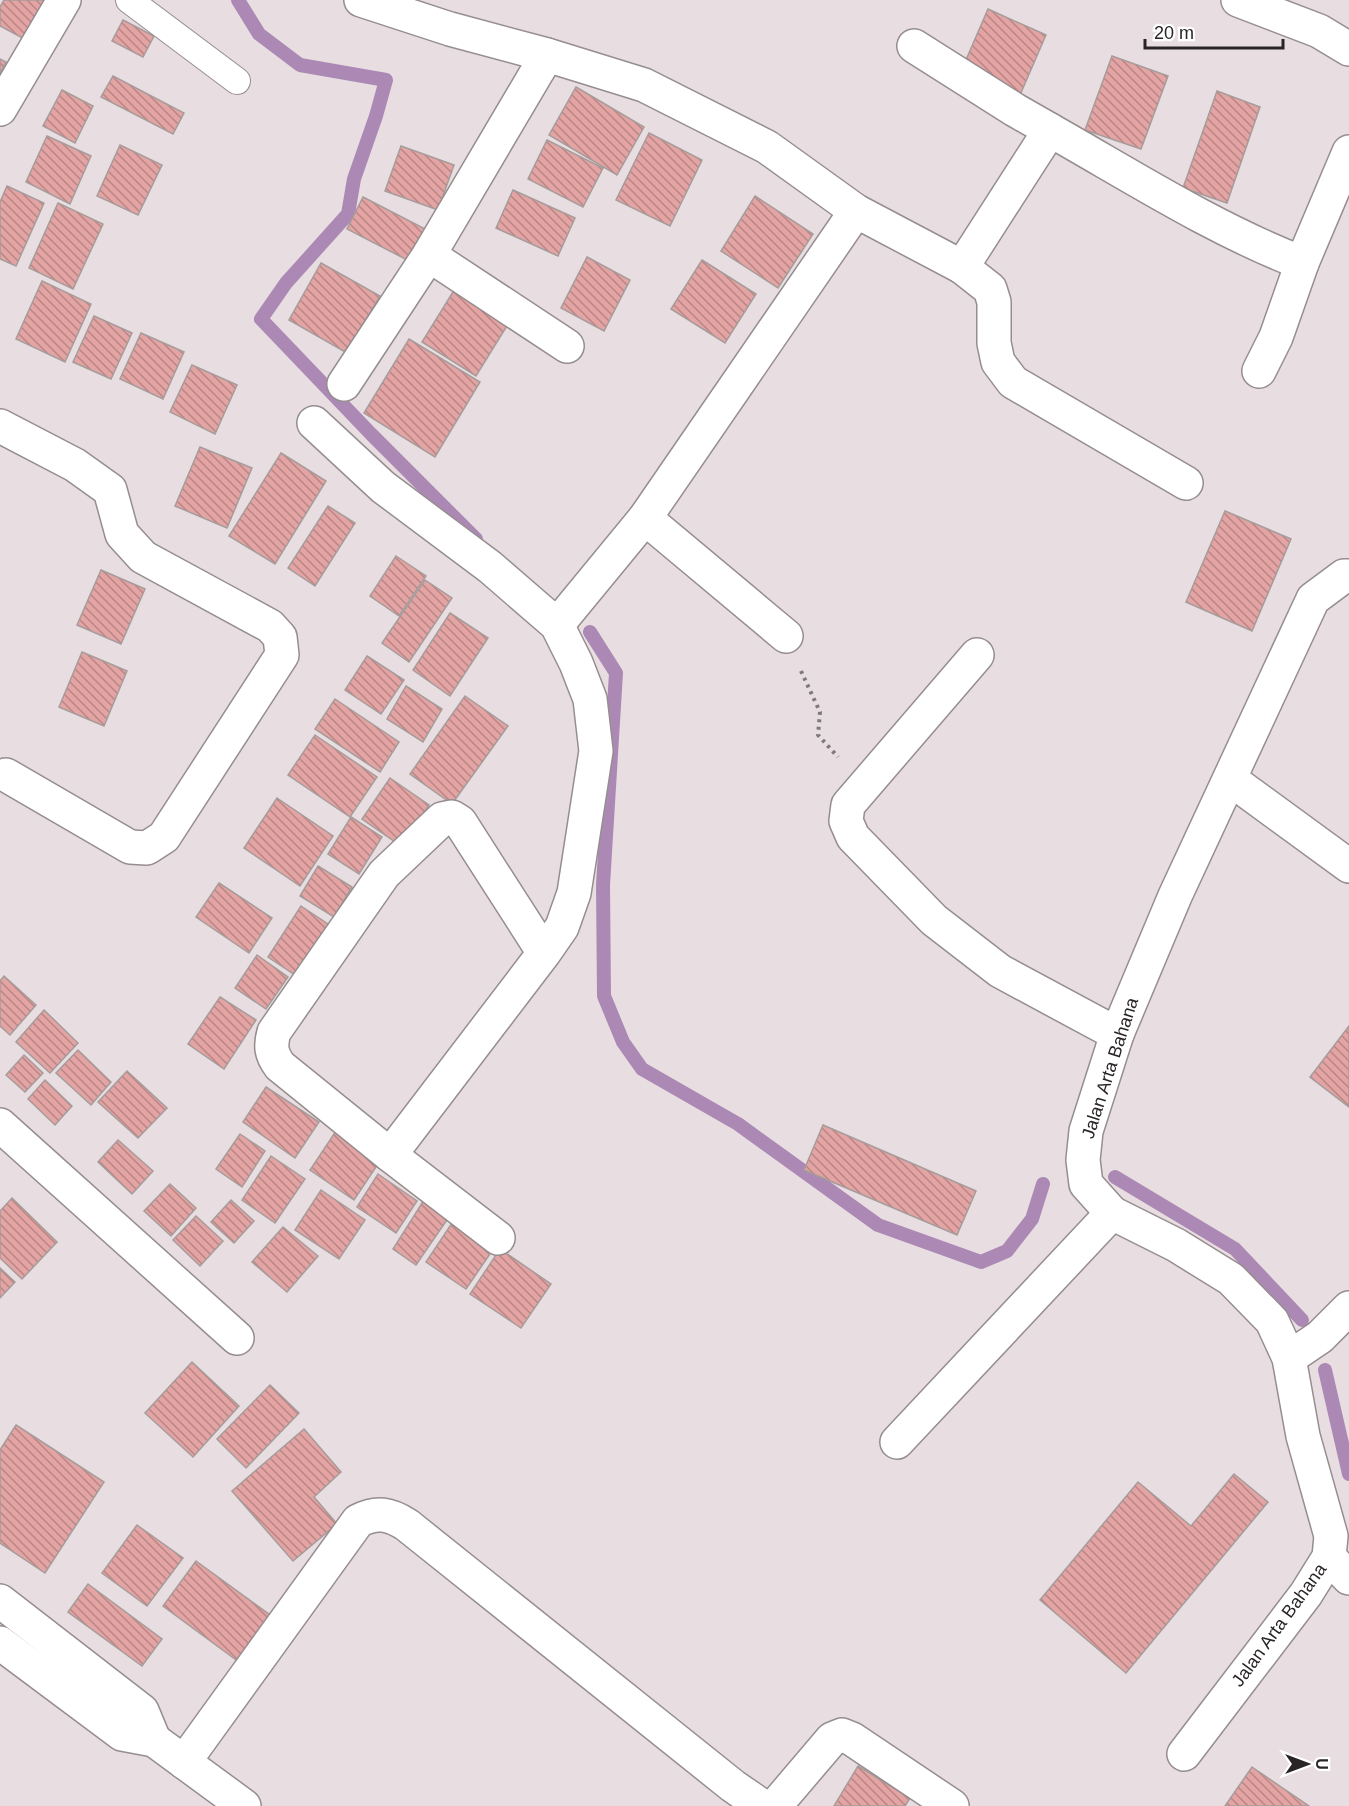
<svg xmlns="http://www.w3.org/2000/svg" width="1349" height="1806" font-family="Helvetica,sans-serif">
<style>
.lines{fill:none;stroke-linecap:round;stroke-linejoin:round}
.stream{stroke:#ac89b5;stroke-width:14}
.building{fill:url(#building-back-hatch);stroke:#a59c9b;stroke-width:1.5}
.lane-casing{stroke:#968d8f;stroke-width:28}
.street-casing{stroke:#968d8f;stroke-width:36}
.secondary-casing{stroke:#968d8f;stroke-width:36}
.path{stroke:#80797b;stroke-width:4;stroke-dasharray:3 4.5;stroke-linecap:butt}
.lane{stroke:#fff;stroke-width:26}
.street{stroke:#fff;stroke-width:33}
.secondary{stroke:#fff;stroke-width:33}
.labels{text-anchor:middle;stroke-width:4.5;stroke-linejoin:round;paint-order:stroke}
.street-label{font-size:18px;fill:#292526;stroke:#fff}
</style>
<defs>
<pattern id="building-back-hatch" width="6" height="6" patternUnits="userSpaceOnUse" patternTransform="scale(1.5)"><rect width="6" height="6" fill="#e4a4a4"/><path d="M-1 5l2 2M0 0l6 6M5-1l2 2" fill="none" stroke="#b98585"/></pattern>
</defs>
<rect width="100%" height="100%" fill="#e8dee1"/>
<g class="lines">
<g class="stream">
<polyline points="238,0 259,34 300,65 386,80 376,116 354,179 348,214 286,283 261,319 371,434 476,539"/>
<polyline points="590,632 616,673 603,885 604,996 623,1042 642,1069 738,1124 878,1225 981,1262 1007,1251 1032,1219 1043,1184"/>
<polyline points="1115,1177 1235,1249 1302,1320"/>
<polyline points="1325,1370 1349,1474"/>
</g>
</g>
<g class="building">
<polygon points="4,0 42,0 47,2 28,41 0,26 0,7"/>
<polygon points="988,9 1046,35 1020,95 962,69"/>
<polygon points="123,20 154,36 143,57 112,41"/>
<polygon points="1112,56 1168,76 1141,149 1085,130"/>
<polygon points="0,59 6,62 0,74"/>
<polygon points="113,76 184,113 173,134 101,97"/>
<polygon points="576,87 644,127 617,175 549,135"/>
<polygon points="62,90 93,106 75,143 43,126"/>
<polygon points="1217,91 1260,107 1227,203 1183,188"/>
<polygon points="649,133 702,160 670,226 616,200"/>
<polygon points="47,136 91,156 70,204 26,182"/>
<polygon points="547,140 603,168 583,207 528,179"/>
<polygon points="120,145 162,165 138,215 97,196"/>
<polygon points="401,146 454,165 438,210 385,191"/>
<polygon points="7,186 44,203 16,266 0,259 0,202"/>
<polygon points="513,190 575,218 558,256 496,228"/>
<polygon points="755,196 813,234 778,288 721,251"/>
<polygon points="363,197 431,232 415,264 347,229"/>
<polygon points="58,203 103,224 73,289 29,268"/>
<polygon points="587,257 630,280 604,331 561,308"/>
<polygon points="702,260 756,294 725,343 671,309"/>
<polygon points="321,263 380,296 347,353 289,320"/>
<polygon points="42,281 91,304 65,362 16,339"/>
<polygon points="456,287 510,321 476,376 422,342"/>
<polygon points="94,316 132,333 111,379 73,362"/>
<polygon points="141,333 184,352 163,399 120,379"/>
<polygon points="409,339 480,382 435,457 364,413"/>
<polygon points="192,365 237,385 215,434 170,412"/>
<polygon points="200,447 252,468 227,528 175,506"/>
<polygon points="281,453 326,481 275,564 229,536"/>
<polygon points="328,506 355,523 315,586 288,568"/>
<polygon points="1225,511 1291,539 1252,631 1186,602"/>
<polygon points="396,556 426,576 399,616 370,596"/>
<polygon points="101,570 145,589 121,644 77,625"/>
<polygon points="425,580 452,598 409,662 382,643"/>
<polygon points="450,613 488,638 450,696 413,670"/>
<polygon points="82,652 127,671 104,726 59,707"/>
<polygon points="367,656 404,680 381,714 345,690"/>
<polygon points="406,686 442,709 423,742 387,719"/>
<polygon points="465,696 508,726 452,804 410,774"/>
<polygon points="335,699 399,742 380,772 315,729"/>
<polygon points="315,735 377,777 350,817 288,775"/>
<polygon points="390,778 429,805 401,846 362,819"/>
<polygon points="277,798 333,836 300,886 244,848"/>
<polygon points="351,817 382,837 359,874 328,854"/>
<polygon points="318,866 352,887 334,917 300,896"/>
<polygon points="219,883 272,918 249,953 196,917"/>
<polygon points="301,906 331,926 298,977 268,957"/>
<polygon points="257,955 288,977 266,1009 235,988"/>
<polygon points="4,976 36,1005 10,1035 0,1026 0,981"/>
<polygon points="220,997 256,1020 224,1069 188,1044"/>
<polygon points="44,1010 78,1043 50,1073 16,1042"/>
<polygon points="1349,1026 1349,1107 1310,1077"/>
<polygon points="78,1050 111,1082 91,1105 56,1073"/>
<polygon points="24,1055 43,1073 25,1092 6,1075"/>
<polygon points="127,1071 167,1108 138,1138 98,1102"/>
<polygon points="45,1080 72,1106 55,1125 28,1099"/>
<polygon points="266,1087 319,1122 295,1158 243,1122"/>
<polygon points="823,1125 976,1191 957,1235 804,1170"/>
<polygon points="338,1128 382,1158 354,1200 310,1170"/>
<polygon points="240,1134 265,1151 242,1187 216,1169"/>
<polygon points="118,1140 153,1171 132,1194 98,1162"/>
<polygon points="271,1156 305,1179 275,1223 242,1200"/>
<polygon points="378,1174 417,1201 396,1233 357,1207"/>
<polygon points="170,1184 196,1208 171,1236 144,1211"/>
<polygon points="321,1190 365,1220 339,1259 295,1230"/>
<polygon points="12,1198 57,1242 22,1279 0,1258 0,1211"/>
<polygon points="231,1200 254,1221 234,1243 211,1222"/>
<polygon points="424,1200 449,1217 416,1265 393,1249"/>
<polygon points="196,1216 223,1241 200,1266 173,1240"/>
<polygon points="452,1223 492,1251 466,1289 426,1262"/>
<polygon points="283,1227 318,1256 287,1292 252,1262"/>
<polygon points="500,1249 551,1284 521,1328 470,1294"/>
<polygon points="0,1268 15,1282 0,1298"/>
<polygon points="192,1362 239,1406 193,1457 145,1413"/>
<polygon points="270,1385 299,1413 246,1468 217,1439"/>
<polygon points="16,1425 104,1482 45,1573 0,1543 0,1450"/>
<polygon points="304,1429 341,1472 314,1497 337,1524 293,1561 232,1491"/>
<polygon points="1234,1474 1268,1502 1126,1673 1040,1600 1138,1482 1191,1526"/>
<polygon points="137,1525 183,1558 147,1606 102,1573"/>
<polygon points="196,1561 277,1620 243,1665 163,1606"/>
<polygon points="88,1584 162,1639 142,1666 68,1612"/>
<polygon points="858,1766 910,1798 905,1806 834,1806"/>
<polygon points="1252,1767 1309,1806 1225,1806"/>
</g>
<g class="lines">
<defs>
<polyline id="lane" points="129,0 237,81"/>
<g id="street">
<path d="M361 0 450 29 547 55 644 85 767 147 856 211 962 267 1050 130C1133 177 1214 229 1302 263L1349 152"/>
<polyline points="1238,0 1319,31 1349,49"/>
<polyline points="914,46 1015,110 1050,130"/>
<polyline points="429,255 567,346"/>
<polyline points="962,267 990,289 994,302 994,343 998,362 1013,382 1186,483"/>
<polyline points="1259,371 1276,337 1302,263"/>
<polyline points="344,384 429,255 547,55"/>
<path d="M314 423 383 487 490 567 557 625 576 663 590 699 596 751 574 893 562 927 544 953 390 1155 280 1066C271 1054 270 1046 274 1032L384 874 442 819 452 817 460 822 544 953"/>
<polyline points="0,426 75,465 110,490 122,534 143,557 270,626 280,637 282,655 164,837 147,848 130,847 6,775"/>
<polyline points="645,518 786,636"/>
<polyline points="557,625 645,518 856,211"/>
<polyline points="977,655 848,805 846,821 853,837 934,920 1000,971 1117,1034"/>
<polyline points="1230,779 1349,866"/>
<polyline points="0,1125 237,1338"/>
<polyline points="390,1155 498,1238"/>
<polyline points="1289,1358 1320,1337 1349,1308"/>
<polyline points="897,1442 1112,1213"/>
<polyline points="1329,1557 1349,1578"/>
<polyline points="0,1601 142,1711 154,1740"/>
<polyline points="0,1643 122,1734 154,1740 244,1806"/>
<polyline points="1184,1754 1306,1594 1329,1557 1331,1536 1303,1436 1289,1358 1272,1321 1231,1279 1176,1245 1112,1213 1086,1184 1083,1160 1086,1131 1117,1034 1175,896 1313,599 1344,576 1349,576"/>
<path d="M184 1762 358 1521C377 1511 390 1514 407 1525L733 1786 762 1806"/>
<polyline points="775,1806 832,1739 842,1735 852,1739 952,1806"/>
</g>
<polyline id="secondary" points="0,109 64,0"/>
</defs>
<use href="#lane" class="lane-casing"/>
<use href="#street" class="street-casing"/>
<use href="#secondary" class="secondary-casing"/>
<polyline class="path" points="801,671 820,712 818,735 838,757"/>
<use href="#lane" class="lane"/>
<use href="#street" class="street"/>
<use href="#secondary" class="secondary"/>
</g>
<g class="labels">
<g class="street-label">
<text transform="translate(1110 1068) rotate(-72)" y="6">Jalan Arta Bahana</text>
<text transform="translate(1279 1625) rotate(-54)" y="6">Jalan Arta Bahana</text>
</g>
</g>
<g transform="translate(1307 1764) rotate(90)" stroke="#ffffff" stroke-width="4.5" paint-order="stroke">
<path d="M0-4.5L10 22L0 15L-10 22Z" fill="#292526"/>
<text y="-9" font-size="16" font-weight="bold" text-anchor="middle" fill="#292526">U</text>
</g>
<path d="M1145 39v9h138v-9" fill="none" stroke="#292526" stroke-width="3"/>
<text x="1154" y="39" font-size="18" fill="#292526" stroke="#ffffff" stroke-width="4.5" paint-order="stroke">20 m</text>
</svg>
